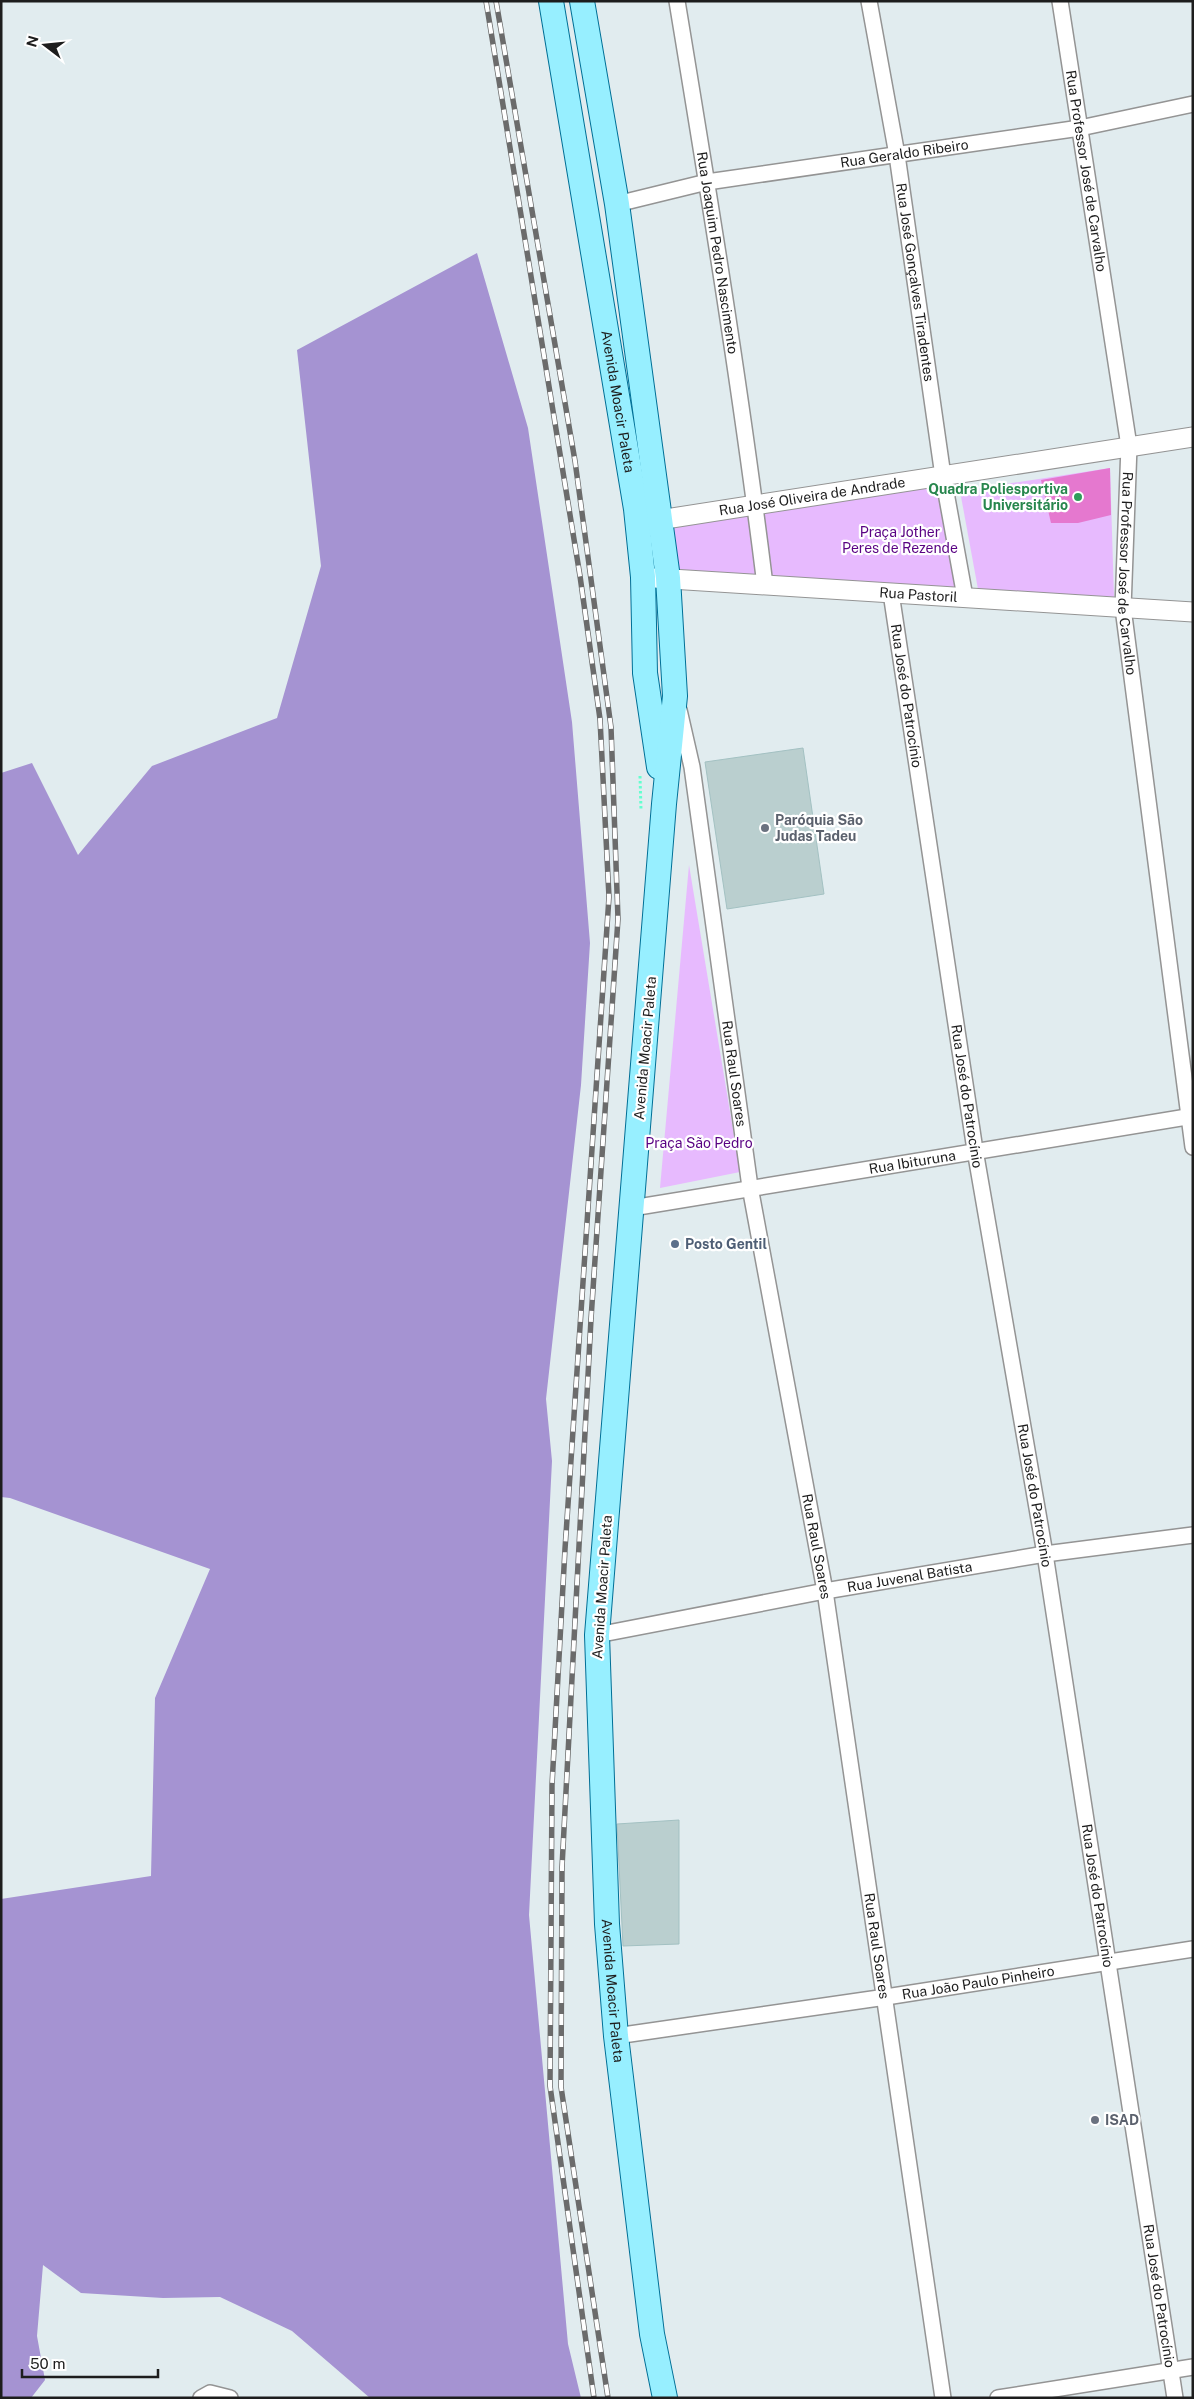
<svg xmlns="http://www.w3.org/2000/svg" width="1194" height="2399" font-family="'Public Sans',sans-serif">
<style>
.forest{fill:#a593d2}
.park{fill:#e7bafe}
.pitch{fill:#e578cf}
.building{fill:#bacfcf;stroke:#a3c1c2}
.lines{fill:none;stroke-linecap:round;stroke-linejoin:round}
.minor-casing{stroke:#949494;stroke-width:18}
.tertiary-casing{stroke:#949494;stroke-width:21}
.primary-casing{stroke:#006f96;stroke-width:26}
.path{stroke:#63ffcf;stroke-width:3;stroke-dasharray:2.5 2.5;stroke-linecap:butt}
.minor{stroke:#fff;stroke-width:15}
.tertiary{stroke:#fff;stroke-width:19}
.primary{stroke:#97efff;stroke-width:24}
.rail-casing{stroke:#6b6b6b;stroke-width:5.5}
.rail{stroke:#fff;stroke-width:4;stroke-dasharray:11;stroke-linecap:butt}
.leisure-dot{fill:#2e9e5b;stroke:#fff;stroke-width:2}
.worship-dot{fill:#6b7280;stroke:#fff;stroke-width:2}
.service-dot{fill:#5c6f8a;stroke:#fff;stroke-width:2}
.labels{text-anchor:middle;stroke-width:4.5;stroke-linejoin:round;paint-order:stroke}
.street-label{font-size:14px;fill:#1d1d1d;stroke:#fff}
.leisure-label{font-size:14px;font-weight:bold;fill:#27864d;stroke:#fff;text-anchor:end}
.park-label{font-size:14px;fill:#590283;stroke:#fff}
.worship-label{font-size:14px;font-weight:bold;fill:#5b616d;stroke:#fff;text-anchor:start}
.service-label{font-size:14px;font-weight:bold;fill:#4e5e75;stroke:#fff;text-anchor:start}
</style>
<rect width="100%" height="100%" fill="#e1ecef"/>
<polygon class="forest" points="477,253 528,428 572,722 590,943 581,1085 546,1399 552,1461 529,1915 568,2344 581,2398 370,2398 292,2331 220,2297 163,2298 81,2293 43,2265 37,2336 45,2380 31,2398 1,2398 1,1899 151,1876 155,1698 210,1569 10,1498 1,1497 1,773 32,763 78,855 152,766 277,718 321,566 297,350"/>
<g class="park">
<polygon points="1110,468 1114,597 978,589 960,491"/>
<polygon points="940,487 961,591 767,584 760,506"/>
<polygon points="754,508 762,584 670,577 663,522"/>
<polygon points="689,865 740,1172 660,1188"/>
</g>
<polygon class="pitch" points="1110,468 1111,515 1078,523 1051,523 1041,480"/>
<g class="building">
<polygon points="803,748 824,894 727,909 705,762"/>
<polygon points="679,1820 679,1944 623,1946 617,1824"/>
</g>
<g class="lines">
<defs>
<g id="minor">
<path id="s1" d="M677 1C709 195 741 390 765 585"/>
<path id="s2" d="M869 1 897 155 943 476 965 597"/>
<path id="s3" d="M1060 1 1129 446 1123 608 1193 1147"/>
<path id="s4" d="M617 204 707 182 1080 128 1193 104"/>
<path id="s5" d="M891 593 975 1150 1045 1554 1175 2398"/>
<path id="s6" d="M679 710 692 767 750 1187 825 1591 943 2398"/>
<path id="s7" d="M632 1208 1193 1116"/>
<path id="s8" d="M597 1635 825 1591 1045 1554 1193 1535"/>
<path id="s9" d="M616 2036 886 1997 1193 1949"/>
<polyline points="201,2398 210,2393 230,2398"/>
<polyline points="998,2398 1193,2367"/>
</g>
<g id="tertiary">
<path id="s10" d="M646 522 1193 437"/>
<path id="s11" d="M655 578 1193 612"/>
</g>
<g id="primary">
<path id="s12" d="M551 1 636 509 643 577 645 673 659 767"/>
<path id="s13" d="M582 1 617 204 668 578 675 696 664 804 597 1635 607 1924 616 2036 652 2334 665 2398"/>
</g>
</defs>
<use href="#minor" class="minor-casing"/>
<use href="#tertiary" class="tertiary-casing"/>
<use href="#primary" class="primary-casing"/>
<polyline class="path" points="640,776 641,810"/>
<use href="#minor" class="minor"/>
<use href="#tertiary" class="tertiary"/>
<use href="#primary" class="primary"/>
<defs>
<g id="rail">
<polyline points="486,1 580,576 600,719 609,897 565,1549 552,1785 550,2086 594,2398"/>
<polyline points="496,1 575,461 611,727 618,919 591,1319 562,1867 561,2087 608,2398"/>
</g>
</defs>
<use href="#rail" class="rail-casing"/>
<use href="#rail" class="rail"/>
</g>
<circle class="leisure-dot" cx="1078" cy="497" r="5"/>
<g class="worship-dot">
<circle cx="765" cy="828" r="5"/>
<circle cx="1095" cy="2120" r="5"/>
</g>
<circle class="service-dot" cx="675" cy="1244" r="5"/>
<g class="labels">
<g class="street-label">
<text dy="5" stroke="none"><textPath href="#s4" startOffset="292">Rua Geraldo Ribeiro</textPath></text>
<text dy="5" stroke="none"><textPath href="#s3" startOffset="172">Rua Professor José de Carvalho</textPath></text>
<text dy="5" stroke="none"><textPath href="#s1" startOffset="255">Rua Joaquim Pedro Nascimento</textPath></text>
<text dy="5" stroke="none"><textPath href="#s2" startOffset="285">Rua José Gonçalves Tiradentes</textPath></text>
<text dy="5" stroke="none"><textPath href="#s12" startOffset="406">Avenida Moacir Paleta</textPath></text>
<text dy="5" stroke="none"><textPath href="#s10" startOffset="168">Rua José Oliveira de Andrade</textPath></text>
<text dy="5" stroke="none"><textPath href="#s3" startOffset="578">Rua Professor José de Carvalho</textPath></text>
<text dy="5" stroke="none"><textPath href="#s11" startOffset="264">Rua Pastoril</textPath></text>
<text dy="5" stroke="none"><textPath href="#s5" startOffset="104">Rua José do Patrocínio</textPath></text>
<text transform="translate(645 1048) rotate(-85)" y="5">Avenida Moacir Paleta</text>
<text dy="5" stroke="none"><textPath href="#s6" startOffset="368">Rua Raul Soares</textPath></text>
<text dy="5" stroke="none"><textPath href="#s5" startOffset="509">Rua José do Patrocínio</textPath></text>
<text dy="5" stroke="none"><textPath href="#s7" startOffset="284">Rua Ibituruna</textPath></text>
<text dy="5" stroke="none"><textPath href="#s5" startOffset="914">Rua José do Patrocínio</textPath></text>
<text dy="5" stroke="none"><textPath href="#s6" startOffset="848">Rua Raul Soares</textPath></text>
<text dy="5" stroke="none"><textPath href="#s8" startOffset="318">Rua Juvenal Batista</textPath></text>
<text transform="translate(602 1587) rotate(-86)" y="5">Avenida Moacir Paleta</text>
<text dy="5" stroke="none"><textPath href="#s5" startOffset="1319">Rua José do Patrocínio</textPath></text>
<text dy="5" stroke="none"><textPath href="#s6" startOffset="1252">Rua Raul Soares</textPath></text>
<text dy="5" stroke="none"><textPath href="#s9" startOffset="366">Rua João Paulo Pinheiro</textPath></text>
<text dy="5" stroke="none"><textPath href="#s13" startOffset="2000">Avenida Moacir Paleta</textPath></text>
<text dy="5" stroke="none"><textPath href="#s5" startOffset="1724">Rua José do Patrocínio</textPath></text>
</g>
<g class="leisure-label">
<text x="1068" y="494">Quadra Poliesportiva<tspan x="1068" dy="16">Universitário</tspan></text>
</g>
<g class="park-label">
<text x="900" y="537">Praça Jother<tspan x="900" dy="16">Peres de Rezende</tspan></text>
<text x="699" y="1148">Praça São Pedro</text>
</g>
<g class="worship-label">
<text x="775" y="825">Paróquia São<tspan x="775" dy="16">Judas Tadeu</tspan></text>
<text x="1105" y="2125">ISAD</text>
</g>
<g class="service-label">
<text x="685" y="1249">Posto Gentil</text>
</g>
</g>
<rect width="1194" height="2399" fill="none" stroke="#1d1d1d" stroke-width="5"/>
<g transform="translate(45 45) rotate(286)" stroke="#ffffff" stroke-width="4" paint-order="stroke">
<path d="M0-4L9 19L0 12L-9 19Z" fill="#1d1d1d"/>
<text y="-8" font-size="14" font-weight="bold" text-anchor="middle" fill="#1d1d1d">N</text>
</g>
<path d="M22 2369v8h136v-8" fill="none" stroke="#1d1d1d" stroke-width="2.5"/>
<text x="30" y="2369" font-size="15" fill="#1d1d1d" stroke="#ffffff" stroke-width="4" paint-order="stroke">50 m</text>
</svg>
